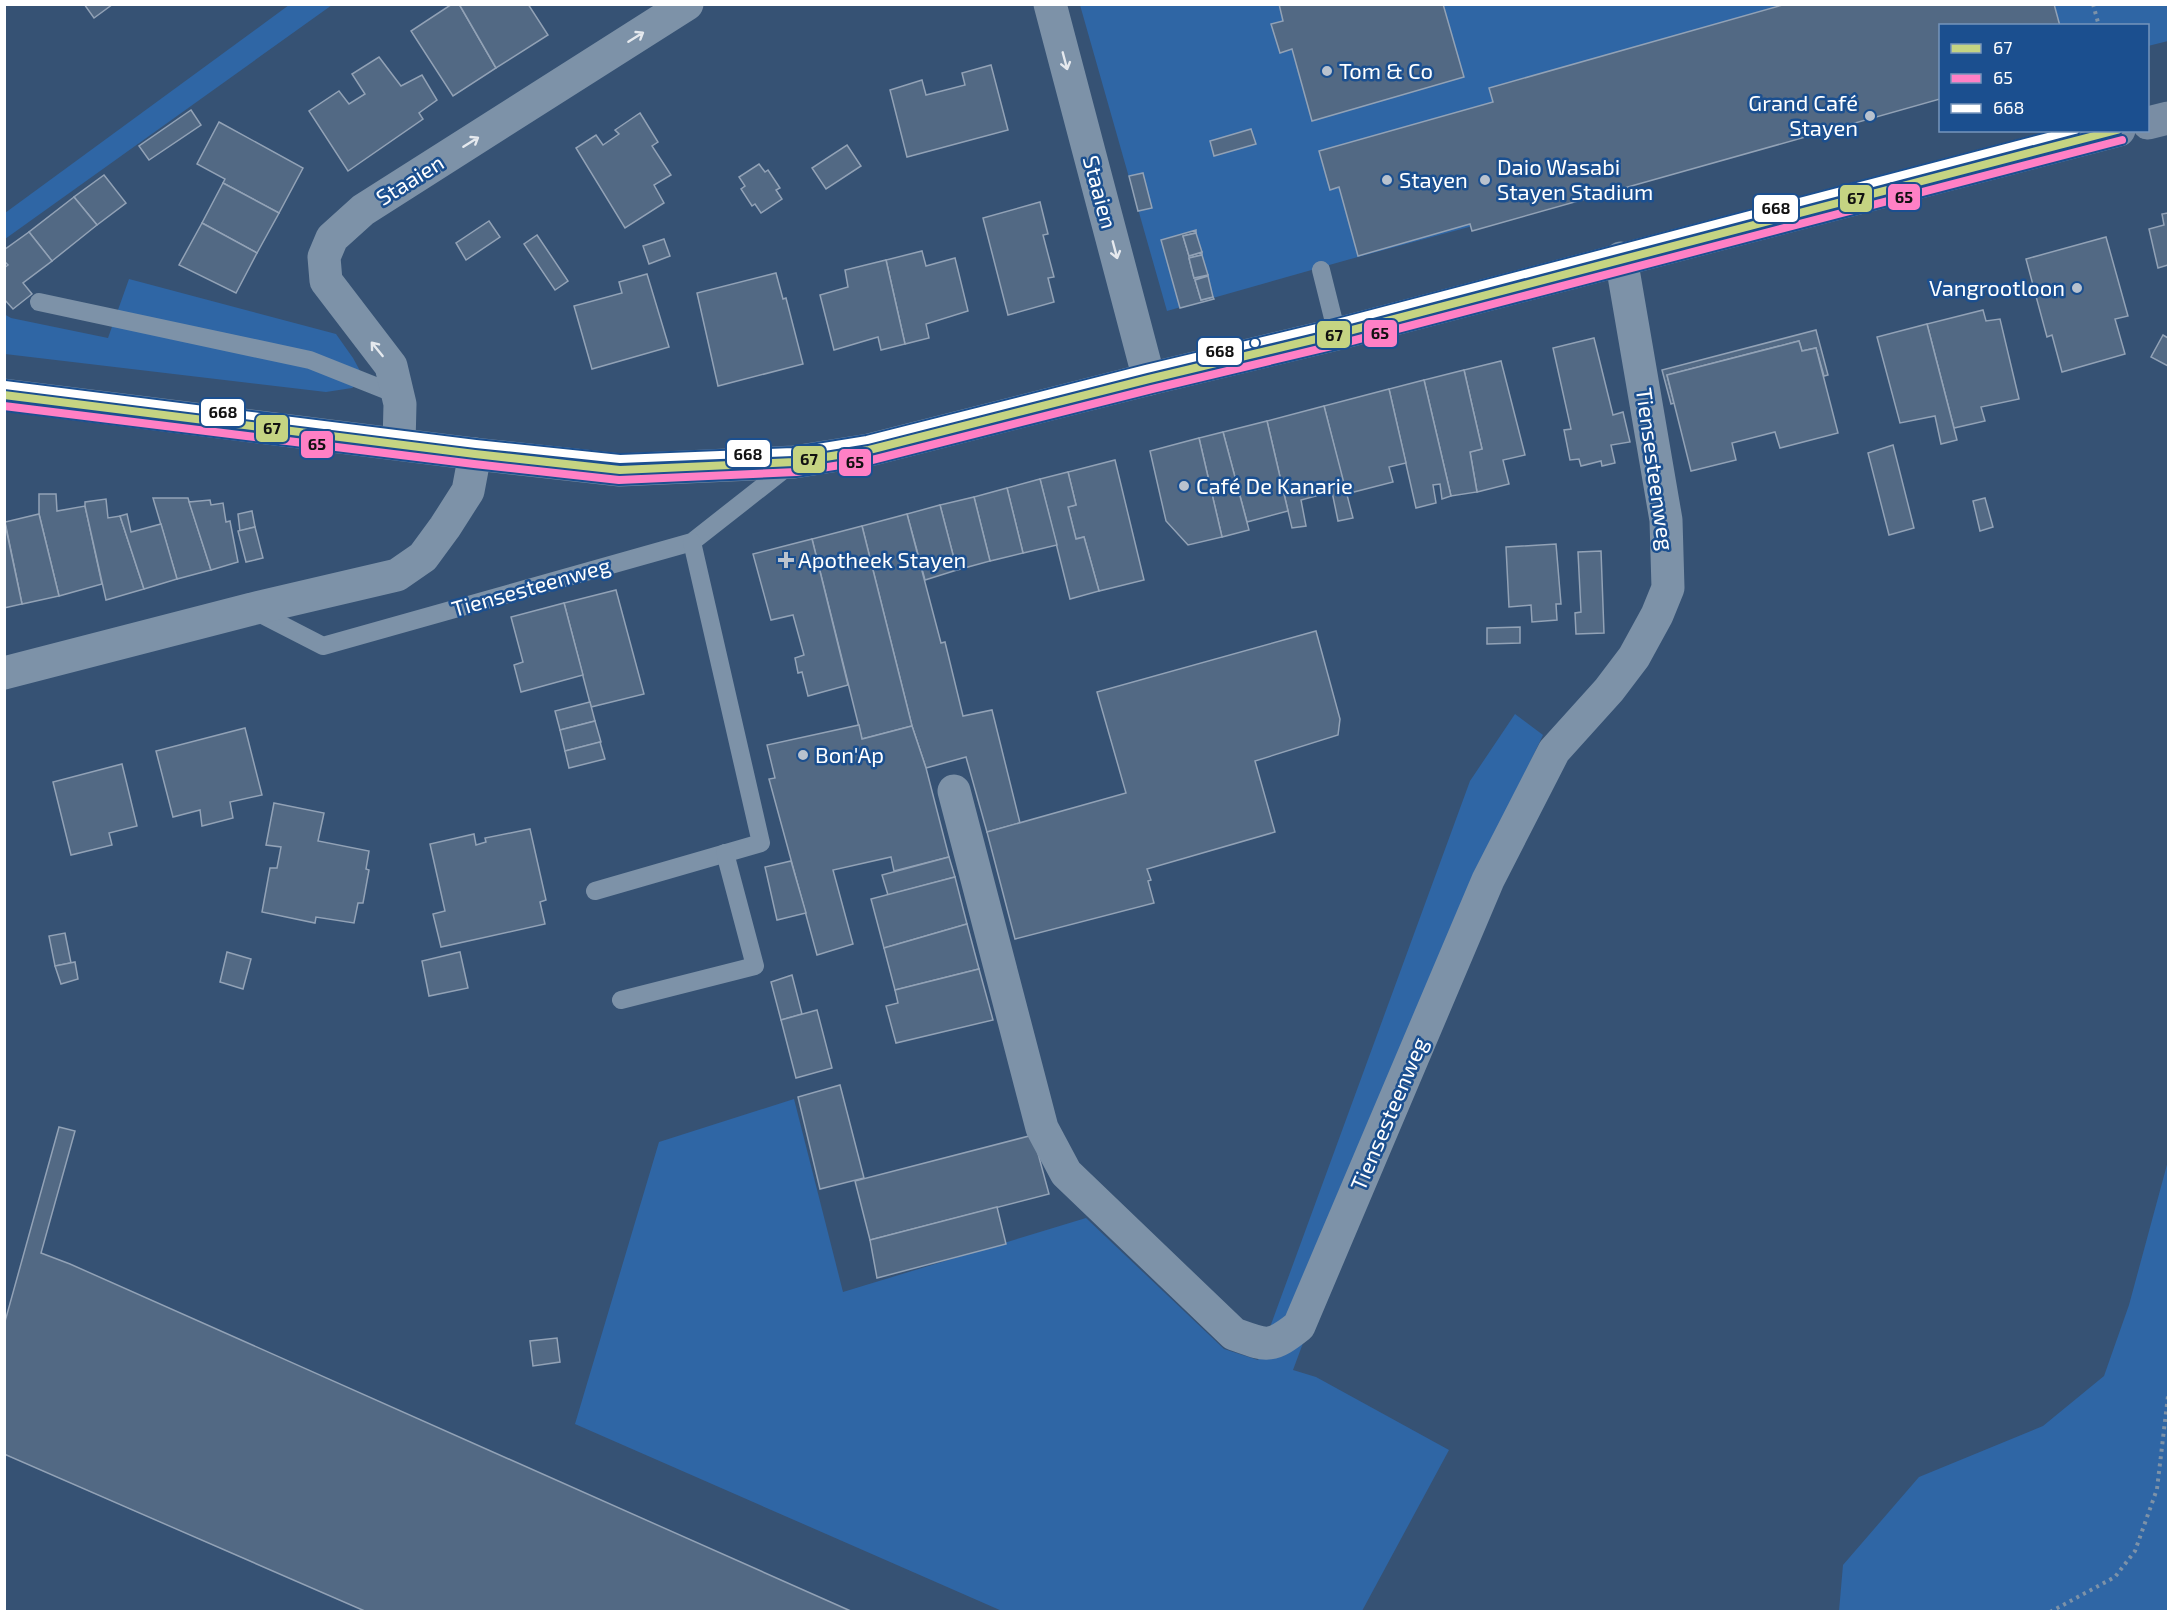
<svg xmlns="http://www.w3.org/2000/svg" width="2173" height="1616" font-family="'Exo 2',sans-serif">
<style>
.green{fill:#2f66a5}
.building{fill:#526984;stroke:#92a2b6;stroke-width:1.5}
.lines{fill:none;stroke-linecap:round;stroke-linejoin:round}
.path{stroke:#7d92a8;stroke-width:4;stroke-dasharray:3 4.5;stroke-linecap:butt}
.lane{stroke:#7d92a8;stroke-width:18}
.street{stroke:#7d92a8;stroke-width:33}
.secondary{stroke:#798da4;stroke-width:33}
.bus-1-casing{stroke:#1b4f8f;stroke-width:12}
.bus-2-casing{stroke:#1b4f8f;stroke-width:12}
.bus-3-casing{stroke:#1b4f8f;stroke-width:12}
.bus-1{stroke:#c5d482;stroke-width:8}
.bus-2{stroke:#ff80c5;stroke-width:8}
.bus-3{stroke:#fff;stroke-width:8}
.oneway{stroke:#e5e9ee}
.poi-dot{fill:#b9c2ce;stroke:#1b4f8f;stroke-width:2}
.bus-dot{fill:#fff;stroke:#1b4f8f;stroke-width:2}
.labels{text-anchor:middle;stroke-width:5;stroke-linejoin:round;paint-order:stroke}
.poi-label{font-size:22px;fill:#fff;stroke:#1b4f8f;text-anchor:start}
.street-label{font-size:22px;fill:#fff;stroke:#1b4f8f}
.line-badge{stroke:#1b4f8f;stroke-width:2}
.pale-badge-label{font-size:16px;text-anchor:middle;font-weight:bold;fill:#111}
</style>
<rect width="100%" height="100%" fill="#365274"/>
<g class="green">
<polygon points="2168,4 2168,41 2148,46 2148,26 1940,26 1940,99 1347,260 1167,311 1080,5"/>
<polygon points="289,5 332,5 5,239 5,213"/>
<polygon points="129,279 336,334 353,358 364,378 352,388 326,392 5,354 4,314 11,318 108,338"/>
<polygon points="1515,714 1543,735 1480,867 1293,1370 1316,1377 1449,1450 1362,1611 1002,1611 575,1424 659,1142 794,1099 843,1292 1086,1218 1224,1349 1258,1360 1470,781"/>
<polygon points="2168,1161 2168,1611 1839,1611 1843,1565 1919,1477 2043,1426 2104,1376 2129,1305"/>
</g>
<g class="building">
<polygon points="84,4 113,4 94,18"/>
<polygon points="452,4 459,4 496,68 453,96 411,31"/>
<polygon points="459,4 528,4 548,35 496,68"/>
<polygon points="1279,4 1443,4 1464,77 1312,121 1292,49 1280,53 1271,24 1283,21"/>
<polygon points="1786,4 2054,4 2060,26 1940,26 1940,99 1472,231 1470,224 1358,256 1339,187 1330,190 1319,151 1493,102 1489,88"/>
<polygon points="379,57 401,86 422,75 437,100 419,113 423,119 348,171 309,111 339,91 349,104 365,94 352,74"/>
<polygon points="991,65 1008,130 907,157 890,90 922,80 926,95 965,85 962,73"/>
<polygon points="191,110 201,125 149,160 139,146"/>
<polygon points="640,113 658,142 652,146 671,175 654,185 664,203 625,228 576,148 596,135 603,145 619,134 615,130"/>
<polygon points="219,122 303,168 279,213 223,183 225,179 197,164"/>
<polygon points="1251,129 1256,144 1214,156 1210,141"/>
<polygon points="847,145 861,166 826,189 812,168"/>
<polygon points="759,164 765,172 768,170 780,188 776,190 782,199 761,213 755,204 752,206 741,189 745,186 739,177"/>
<polygon points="1143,173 1152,208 1138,211 1129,176"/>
<polygon points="104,175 126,203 97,225 74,197"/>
<polygon points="223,183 279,213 257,253 202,223"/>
<polygon points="74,197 97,225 52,261 29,232"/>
<polygon points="1040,202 1048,234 1043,235 1054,277 1048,278 1054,302 1008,315 983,218"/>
<polygon points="2168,213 2168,265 2158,268 2149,229 2164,225 2162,214"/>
<polygon points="489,221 500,237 466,260 456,243"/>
<polygon points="202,223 257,253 236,293 179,265"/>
<polygon points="1196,230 1196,233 1183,236 1189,256 1202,252 1202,255 1189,258 1194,278 1208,275 1208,276 1195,280 1201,300 1213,297 1214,299 1180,308 1161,240"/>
<polygon points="29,232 52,261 23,283 32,294 13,309 4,299 4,268 8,265 4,261 4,250"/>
<polygon points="1196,233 1202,252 1189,256 1183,236"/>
<polygon points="537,235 568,281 555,290 524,244"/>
<polygon points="2106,237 2128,316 2115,319 2125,354 2062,372 2052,335 2047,337 2026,259"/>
<polygon points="664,239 670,256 649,264 643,246"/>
<polygon points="922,251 926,266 955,258 968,311 926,324 929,338 905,344 886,260"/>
<polygon points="1202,255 1208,275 1194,278 1189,258"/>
<polygon points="886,260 905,344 881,350 878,337 834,350 820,295 848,287 845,270"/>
<polygon points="776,273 783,299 786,298 803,364 718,386 697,293"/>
<polygon points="647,274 669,347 592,369 574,306 622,293 619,282"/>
<polygon points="1208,276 1213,297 1201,300 1195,280"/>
<polygon points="1983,310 1986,321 2000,319 2019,399 1981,407 1985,421 1954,428 1927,324"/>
<polygon points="1927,324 1957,440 1941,444 1935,416 1900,423 1877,337"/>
<polygon points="1816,330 1828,375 1824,376 1816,348 1802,351 1799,341 1667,375 1674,403 1671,404 1662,370"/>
<polygon points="2163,335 2168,338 2168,366 2151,357"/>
<polygon points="1594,338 1613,415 1623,412 1630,442 1611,445 1615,463 1602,466 1601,461 1581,466 1579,459 1570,460 1564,430 1571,429 1553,348"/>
<polygon points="1799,341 1802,351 1816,348 1838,433 1780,448 1775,432 1732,443 1736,460 1691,471 1667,375"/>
<polygon points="1501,361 1525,455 1503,460 1509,484 1477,492 1470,452 1482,449 1464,370"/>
<polygon points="1464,370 1482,449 1470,452 1477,492 1451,496 1424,380"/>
<polygon points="1424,380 1451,496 1442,499 1440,484 1433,485 1436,503 1416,508 1389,389"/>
<polygon points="1389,389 1406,463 1389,467 1393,482 1346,494 1324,406"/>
<polygon points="1324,406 1353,518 1338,521 1330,482 1314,487 1316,496 1301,500 1306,526 1292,528 1267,421"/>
<polygon points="1267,421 1288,511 1247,522 1223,432"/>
<polygon points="1223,432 1249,530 1222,537 1199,438"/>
<polygon points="1199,438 1222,537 1188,545 1166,521 1150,451"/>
<polygon points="1893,445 1914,528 1889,535 1868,453"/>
<polygon points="1115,460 1144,580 1099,591 1084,537 1076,539 1068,507 1076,505 1068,472"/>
<polygon points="1068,472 1076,505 1068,507 1076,539 1084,537 1099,591 1070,599 1040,479"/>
<polygon points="1040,479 1057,545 1023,553 1007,488"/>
<polygon points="1007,488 1023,553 990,561 974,497"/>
<polygon points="39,494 56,494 57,511 85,506 102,584 59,596 39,514"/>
<polygon points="974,497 990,561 957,570 940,505"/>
<polygon points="153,498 188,498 211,570 177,579"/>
<polygon points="1985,498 1993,527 1980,531 1973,501"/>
<polygon points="106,499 108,518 120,516 144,589 106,600 85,506 85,502"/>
<polygon points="210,500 211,505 223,503 226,522 230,521 238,562 211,570 189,502"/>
<polygon points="940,505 957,570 925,580 907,514"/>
<polygon points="252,511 255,527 240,531 238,514"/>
<polygon points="39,514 59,596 22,604 5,522"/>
<polygon points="127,514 131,532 161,524 177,579 144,589 120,516"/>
<polygon points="907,514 941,643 945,642 963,716 992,710 1020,823 987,832 966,757 926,768 912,726 862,526"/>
<polygon points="4,519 22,604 4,608"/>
<polygon points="862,526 912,726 862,739 812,539"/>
<polygon points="255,527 263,558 246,562 238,531"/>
<polygon points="812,539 848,685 808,696 802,672 798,673 795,658 804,655 793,615 771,620 753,554"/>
<polygon points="1556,544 1561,604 1556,604 1557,620 1532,622 1531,605 1509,607 1506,547"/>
<polygon points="1601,551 1604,633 1576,634 1575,613 1581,612 1578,552"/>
<polygon points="616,590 644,694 591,707 564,603"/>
<polygon points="564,603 583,675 521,692 514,665 523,662 511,617"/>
<polygon points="1520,627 1520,643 1487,644 1487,628"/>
<polygon points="1316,631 1340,719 1338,735 1255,761 1275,832 1147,869 1151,880 1148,881 1154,903 1015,939 987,832 1126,793 1097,692"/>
<polygon points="590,702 595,721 560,730 555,711"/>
<polygon points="595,721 601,742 565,751 560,730"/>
<polygon points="859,725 862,739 912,726 926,768 949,857 894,871 891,857 833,870 853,944 817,955 769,779 775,778 767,745"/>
<polygon points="245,728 262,795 230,802 233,818 202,826 200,810 173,817 156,751"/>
<polygon points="600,742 605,759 569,768 565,751"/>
<polygon points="122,764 137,826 109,833 112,845 71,855 53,782"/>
<polygon points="274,803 324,813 318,841 369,851 366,869 369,870 363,903 358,903 354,923 316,917 315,923 262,912 270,868 277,868 281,847 266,845"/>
<polygon points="530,829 546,900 540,902 545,924 441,947 433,914 445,911 430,844 474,834 476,845 486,842 485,838"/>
<polygon points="949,857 955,877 888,895 882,875"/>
<polygon points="791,861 806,913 777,920 765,867"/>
<polygon points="955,877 967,924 884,948 871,899"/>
<polygon points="967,924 979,969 895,990 884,948"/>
<polygon points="65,933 71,963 55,966 49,936"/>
<polygon points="227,952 251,959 243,989 220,982"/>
<polygon points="460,952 468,988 429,996 422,961"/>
<polygon points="75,962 78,979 61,984 55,966"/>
<polygon points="979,969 993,1020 896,1043 886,1006 898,1003 895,990"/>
<polygon points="792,975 802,1014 781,1020 771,982"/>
<polygon points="817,1010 832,1068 796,1078 781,1020"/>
<polygon points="840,1085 864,1178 820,1189 798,1097"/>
<polygon points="59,1127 75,1131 41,1253 70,1264 853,1612 367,1612 4,1454 4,1325"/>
<polygon points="1033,1135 1049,1194 870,1240 855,1181"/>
<polygon points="997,1207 1006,1244 877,1278 870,1240"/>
<polygon points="557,1338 560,1362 533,1366 530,1341"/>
</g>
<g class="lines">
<g class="path">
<polyline points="2093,4 2099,26"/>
<polyline points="2050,1612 2115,1577 2135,1551 2157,1489 2168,1396"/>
</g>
<g class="lane">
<polyline points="1321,270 1337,334"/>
<polyline points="39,302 310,360 398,395"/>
<polyline points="253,610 323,646 692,542 790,465"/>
<polyline points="595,891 761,843 692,542"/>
<polyline points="621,1000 755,966 725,853"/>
</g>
<g class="street">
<polyline points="1050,4 1149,379"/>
<polyline points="399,444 400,404 391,366 326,281 324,257 332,238 363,210 687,4"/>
<polyline points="4,673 252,609 397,575 423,557 445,527 468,491 475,454"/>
<path d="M954 791 1042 1128 1066 1173 1234 1334C1267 1346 1270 1349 1299 1326L1488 880 1554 751 1609 690 1634 657 1657 615 1668 588 1666 520 1621 258"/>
</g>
<g class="secondary">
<polyline points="2148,123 2168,118"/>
<polyline points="4,395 475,454 620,470 794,462 869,450 1149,379 1337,334 2119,130"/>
</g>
<defs>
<polyline id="bus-1" points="4,395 475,454 620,470 794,462 869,450 1149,379 1337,334 2117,130"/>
<polyline id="bus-2" points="4,406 474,464 619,480 796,472 872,460 1152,389 1340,344 2122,140"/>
<polyline id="bus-3" points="5,385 476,444 620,459 793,452 867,440 1146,369 1334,324 2075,130"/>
</defs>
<use href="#bus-1" class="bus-1-casing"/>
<use href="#bus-2" class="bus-2-casing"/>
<use href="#bus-3" class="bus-3-casing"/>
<use href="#bus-1" class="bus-1"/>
<use href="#bus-2" class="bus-2"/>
<use href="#bus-3" class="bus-3"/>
</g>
<defs><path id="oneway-shaft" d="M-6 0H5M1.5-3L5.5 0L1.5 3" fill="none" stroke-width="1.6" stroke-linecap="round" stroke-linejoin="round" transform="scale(1.5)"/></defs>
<g class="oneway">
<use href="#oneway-shaft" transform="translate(636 37) rotate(-32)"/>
<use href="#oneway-shaft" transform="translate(1065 61) rotate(75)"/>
<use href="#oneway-shaft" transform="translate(471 142) rotate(-32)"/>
<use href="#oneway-shaft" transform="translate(1115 250) rotate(75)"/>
<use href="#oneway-shaft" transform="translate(377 349) rotate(-129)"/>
</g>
<g class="poi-dot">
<circle cx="1327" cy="71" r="6"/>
<circle cx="1870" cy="116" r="6"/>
<circle cx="1387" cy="180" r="6"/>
<circle cx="1485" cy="180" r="6"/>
<circle cx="2077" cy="288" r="6"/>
<circle cx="1184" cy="486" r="6"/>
<path d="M783 551h6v6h6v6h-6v6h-6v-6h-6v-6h6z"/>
<circle cx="803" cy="755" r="6"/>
</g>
<circle class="bus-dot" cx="1255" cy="343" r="5"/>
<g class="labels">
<g class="poi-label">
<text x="1339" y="79">Tom &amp; Co</text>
<text x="1858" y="111" text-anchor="end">Grand Café<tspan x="1858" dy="25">Stayen</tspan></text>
<text x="1497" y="175">Daio Wasabi<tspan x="1497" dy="25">Stayen Stadium</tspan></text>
<text x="1399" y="188">Stayen</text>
<text x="2065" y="296" text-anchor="end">Vangrootloon</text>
<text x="1196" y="494">Café De Kanarie</text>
<text x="798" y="568">Apotheek Stayen</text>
<text x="815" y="763">Bon'Ap</text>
</g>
<g class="street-label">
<text transform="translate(410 180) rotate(-32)" y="8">Staaien</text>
<text transform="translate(1100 192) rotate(75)" y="8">Staaien</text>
<text transform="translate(1655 469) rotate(82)" y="8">Tiensesteenweg</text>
<text transform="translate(531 587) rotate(-16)" y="8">Tiensesteenweg</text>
<text transform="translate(1389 1114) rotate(-67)" y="8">Tiensesteenweg</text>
</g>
</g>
<g class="line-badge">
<rect x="1887" y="183" width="34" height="28" rx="6" fill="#ff80c5"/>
<rect x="1839" y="184" width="34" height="29" rx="6" fill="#c5d482"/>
<rect x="1753" y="194" width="46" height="29" rx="6" fill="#fff"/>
<rect x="1363" y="319" width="35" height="29" rx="6" fill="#ff80c5"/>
<rect x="1316" y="320" width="35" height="29" rx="6" fill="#c5d482"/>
<rect x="1197" y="337" width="46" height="29" rx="6" fill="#fff"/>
<rect x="200" y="398" width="45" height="29" rx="6" fill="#fff"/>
<rect x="255" y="414" width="34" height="29" rx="6" fill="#c5d482"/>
<rect x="300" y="430" width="34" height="29" rx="6" fill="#ff80c5"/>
<rect x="726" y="439" width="45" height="29" rx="6" fill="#fff"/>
<rect x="792" y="445" width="34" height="29" rx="6" fill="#c5d482"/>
<rect x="838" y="448" width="34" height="29" rx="6" fill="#ff80c5"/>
</g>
<g class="pale-badge-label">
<text x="1904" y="203">65</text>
<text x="1856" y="204">67</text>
<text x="1776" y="214">668</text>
<text x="1380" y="339">65</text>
<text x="1334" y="341">67</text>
<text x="1220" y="357">668</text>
<text x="223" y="418">668</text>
<text x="272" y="434">67</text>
<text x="317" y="450">65</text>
<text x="748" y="460">668</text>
<text x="809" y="465">67</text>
<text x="855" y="468">65</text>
</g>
<rect width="2173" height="1616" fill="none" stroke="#ffffff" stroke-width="12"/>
<rect x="1939" y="24" width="210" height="108" fill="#1b4f8f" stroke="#7695bc" stroke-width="1.5"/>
<rect x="1951" y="44" width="30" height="9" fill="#c5d482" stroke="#7695bc" stroke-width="1.5"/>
<text x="1993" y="54" font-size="18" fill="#ffffff">67</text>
<rect x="1951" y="74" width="30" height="9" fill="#ff80c5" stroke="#7695bc" stroke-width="1.5"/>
<text x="1993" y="84" font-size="18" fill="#ffffff">65</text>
<rect x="1951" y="104" width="30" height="9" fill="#ffffff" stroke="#7695bc" stroke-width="1.5"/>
<text x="1993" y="114" font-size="18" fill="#ffffff">668</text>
</svg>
